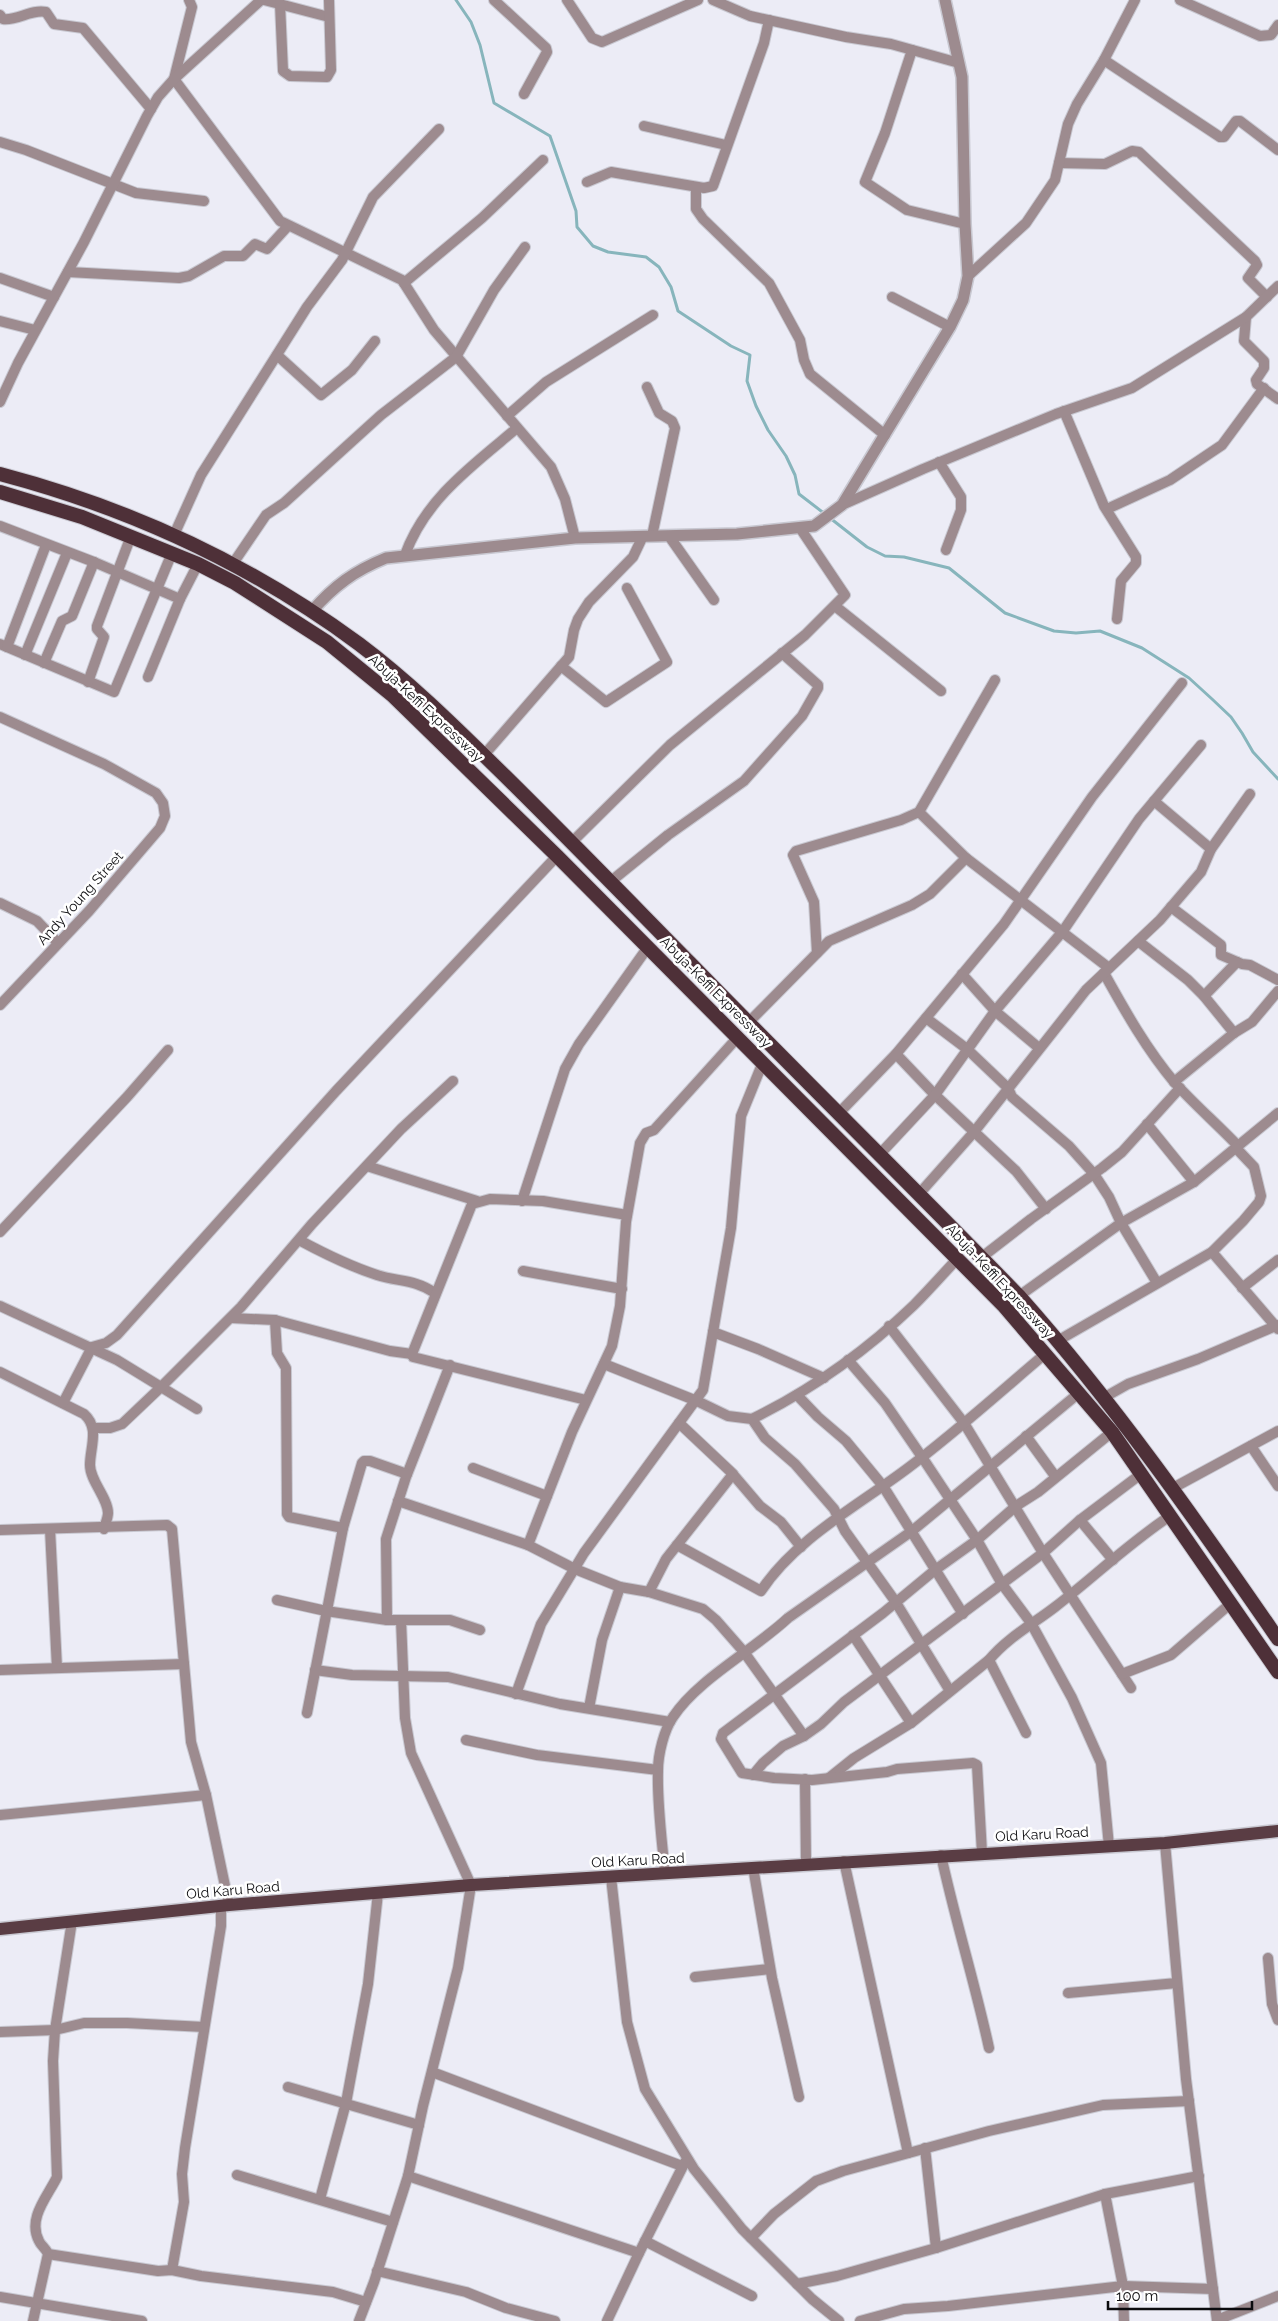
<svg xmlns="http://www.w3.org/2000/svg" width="1278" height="2321" font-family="Raleway,sans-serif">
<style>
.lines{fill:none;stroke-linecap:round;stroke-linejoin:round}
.stream{stroke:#87b5bc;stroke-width:3}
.minor-casing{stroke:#c8c8d1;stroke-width:12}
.tertiary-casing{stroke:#c8c8d1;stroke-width:14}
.primary-casing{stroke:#c8c8d1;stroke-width:15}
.trunk-casing{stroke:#c8c8d1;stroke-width:16}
.minor{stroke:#9d8b8f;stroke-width:10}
.tertiary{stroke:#9d8b8f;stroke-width:11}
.primary{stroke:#5a3d44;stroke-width:12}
.trunk{stroke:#4e3038;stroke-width:14}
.labels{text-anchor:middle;stroke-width:5;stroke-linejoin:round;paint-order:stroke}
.street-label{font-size:14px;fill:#0b0b0e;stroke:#fff}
</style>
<rect width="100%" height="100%" fill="#ececf6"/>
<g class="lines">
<g class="stream">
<polyline points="456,0 471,22 480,45 494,103 550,136 576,211 577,227 593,246 608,252 646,257 659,267 671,287 678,311 731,346 750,355 747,381 756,406 768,430 786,456 795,475 799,494 825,514"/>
<polyline points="830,518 867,547 885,556 904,557 949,568 1005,613 1054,631 1076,633 1100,631 1142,648 1189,678 1212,699 1231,717 1242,733 1253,752 1278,779"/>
</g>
<defs>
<g id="minor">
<polyline points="189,0 192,7 174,79 280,221 402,280 434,330 551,467 565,499 575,538"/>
<polyline points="264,0 329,17"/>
<polyline points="494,0 546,48 547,52 524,94"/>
<polyline points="567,0 592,38 602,42 698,0"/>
<polyline points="713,0 750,16 846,37 891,44 959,63"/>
<polyline points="1180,0 1260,36 1271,35 1278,25"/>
<polyline points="280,4 283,71 290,76 327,77 331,70 329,0"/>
<path d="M0 15 3 19C17 21 31 9 46 12L54 24 83 28 151 109"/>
<polyline points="912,50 885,133 865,182 907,210 965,224"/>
<polyline points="1104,60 1220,137 1224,137 1236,121 1240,121 1278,150"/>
<polyline points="644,126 726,145"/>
<polyline points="0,142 26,150 136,193 204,201"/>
<polyline points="1059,163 1105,164 1132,151 1139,152 1255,261 1257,265 1248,278 1267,297"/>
<polyline points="587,182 611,172 704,188 713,186 764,43 769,20"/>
<polyline points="696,187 696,209 703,219 769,283 800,340 804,360 810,374 885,435"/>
<polyline points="68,272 179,278 189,276 224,256 243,256 255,244 267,249 288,226"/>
<polyline points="968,276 1026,223 1055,180 1068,124 1077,104 1104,60 1135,0"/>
<polyline points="0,278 54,297"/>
<polyline points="404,283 482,218 543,160"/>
<polyline points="892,297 950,327"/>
<polyline points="1246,317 1244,341 1264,361 1264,368 1256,380 1257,384 1278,399"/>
<polyline points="0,321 35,330"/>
<polyline points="277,355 321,395 352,370 375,341"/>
<polyline points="647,387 659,413 672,421 675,428 652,536"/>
<polyline points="0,402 18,363 84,242 147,116 158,97 174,79 261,0"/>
<polyline points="1064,411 1104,506 1136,557 1136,563 1121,581 1117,619"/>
<polyline points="507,416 546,382 653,315"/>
<polyline points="939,462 961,497 961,510 946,550"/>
<polyline points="842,505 923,469 1056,414 1132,388 1246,317 1278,286"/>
<polyline points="1107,509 1170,480 1222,445 1264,388"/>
<polyline points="0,526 94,562 180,599"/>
<polyline points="174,535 201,475 307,307 342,260 373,197 439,129"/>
<polyline points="669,536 714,600"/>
<path d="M405 555C425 499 473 465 517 428"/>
<polyline points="232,565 266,515 284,503 381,415 456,357 494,290 525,247"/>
<polyline points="835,606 941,691"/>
<polyline points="0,644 114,692 172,553"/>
<polyline points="7,647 46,545"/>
<polyline points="25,655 67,553"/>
<polyline points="44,663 62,621 72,616 94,562"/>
<polyline points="561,666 606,702 667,662 627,588"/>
<polyline points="148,677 180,599 198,564"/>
<polyline points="88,682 104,637 97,629 97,626 131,536"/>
<polyline points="0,717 104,764 156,793 163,803 165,816 160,828 89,911 0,1005"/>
<polyline points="484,755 569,657 574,630 578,619 589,602 633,557 643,536"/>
<polyline points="1154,801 1211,849"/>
<polyline points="919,812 966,858 1109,968"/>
<polyline points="572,842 670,745 805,635 845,595 800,528"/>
<polyline points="610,882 668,835 744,781 802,716 818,688 818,685 782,653"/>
<polyline points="0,903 37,921 58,943"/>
<polyline points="1171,907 1221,945 1221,955 1242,964 1250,965 1278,980"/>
<polyline points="1138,941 1188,980 1204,996 1234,1033"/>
<polyline points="817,953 814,902 793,855 796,851 901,820 919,812 995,680"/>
<path d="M1104 973C1125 1011 1147 1050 1175 1083 1195 1105 1218 1125 1238 1146"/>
<polyline points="962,974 995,1011 1039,1048"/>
<polyline points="1204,996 1237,962"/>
<polyline points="926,1018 967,1049 1008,1088 1012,1097 1069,1146 1094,1174 1109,1197 1121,1223 1157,1283"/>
<polyline points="748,1023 829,941 912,905 930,894 966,858"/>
<polyline points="896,1054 935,1095 1016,1171 1046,1209"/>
<polyline points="1174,1082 1234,1033 1252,1022 1278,991"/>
<polyline points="839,1113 896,1054 1004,924 1092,797 1182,683"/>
<polyline points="1147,1124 1194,1182"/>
<polyline points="880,1154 935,1095 995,1011 1063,931 1139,819 1201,745"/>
<polyline points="367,1166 477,1201"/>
<polyline points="919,1194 974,1132 1086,990 1160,920 1201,872 1211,849 1250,794"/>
<polyline points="522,1201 565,1069 579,1044 648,947"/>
<polyline points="0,1232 127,1097 168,1050"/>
<path d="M299 1240C325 1254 349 1266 377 1275 398 1282 415 1279 435 1293"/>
<polyline points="1212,1252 1278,1329"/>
<polyline points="982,1257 1031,1219 1102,1168 1122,1152 1180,1088"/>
<polyline points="523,1271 622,1289"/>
<polyline points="1242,1288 1278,1260"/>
<polyline points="1019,1296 1121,1223 1194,1182 1278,1113"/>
<polyline points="0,1306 117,1360 197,1409"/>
<polyline points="231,1318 275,1320 390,1351 412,1354"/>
<polyline points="275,1320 277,1353 286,1368 287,1514 289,1517 343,1528"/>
<polyline points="889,1326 964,1423 1043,1553 1131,1688"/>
<polyline points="713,1332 758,1349 824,1378"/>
<polyline points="1059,1340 1212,1252 1243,1221 1259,1202 1261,1196 1254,1167 1236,1148"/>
<polyline points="848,1360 885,1403 922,1457 977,1540 1002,1584 1031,1623 1072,1698 1101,1763 1109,1846"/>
<polyline points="604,1364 697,1401 728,1416 752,1419 765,1438 795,1464 834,1509 845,1531 895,1601 950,1691"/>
<path d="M0 1372 84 1414C100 1428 90 1447 90 1465 90 1481 108 1498 108 1513 108 1518 105 1524 104 1529"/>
<polyline points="797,1395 818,1417 846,1441 883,1486 963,1614"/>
<polyline points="1105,1397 1128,1384 1198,1359 1278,1325"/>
<polyline points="586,1400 413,1357 412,1354 472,1204 490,1199 543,1201 627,1215"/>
<polyline points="63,1403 92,1347 106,1343 117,1335 336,1091 557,856"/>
<path d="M752 1419C811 1390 866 1351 914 1305 929 1290 943 1274 958 1258"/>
<polyline points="679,1423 731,1472 760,1506 781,1522 801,1547"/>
<polyline points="94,1428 110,1428 122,1424 162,1386 241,1307 312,1224 401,1129 453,1081"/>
<polyline points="1026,1436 1055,1476"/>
<polyline points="1251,1446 1278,1486"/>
<polyline points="473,1468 547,1496"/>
<polyline points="1173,1488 1278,1431"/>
<polyline points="398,1501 528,1545 575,1569 620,1587 649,1592 703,1609 716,1620 744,1652 804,1736"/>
<polyline points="1080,1520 1113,1560"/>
<polyline points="50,1529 57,1668"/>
<polyline points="0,1530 167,1525 172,1529 191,1742 206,1795 229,1905"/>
<polyline points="528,1545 572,1432 612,1346 620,1306 626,1222 640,1143 646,1133 654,1130 738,1037"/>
<path d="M677 1545 761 1591C795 1539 859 1505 908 1468 956 1432 1000 1392 1045 1354"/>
<polyline points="649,1592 666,1559 733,1474"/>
<polyline points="277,1600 326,1611 387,1620 450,1620 480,1630"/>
<polyline points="387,1620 386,1539 406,1477 450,1365"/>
<polyline points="853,1635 911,1723"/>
<polyline points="989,1660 1026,1733"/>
<polyline points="0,1670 184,1664"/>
<polyline points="315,1670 352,1675 448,1677 560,1704 670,1722"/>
<polyline points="1122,1674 1171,1655 1230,1604"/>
<polyline points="516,1694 541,1624 584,1553 703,1390 731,1228 741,1116 763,1062"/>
<polyline points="589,1708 602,1640 620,1587"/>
<polyline points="307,1713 343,1528 362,1463 364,1461 370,1461 407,1474"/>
<polyline points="466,1740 537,1755 658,1770"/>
<polyline points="753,1775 763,1763 783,1746 804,1736 821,1724 844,1702 1043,1553 1080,1520 1141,1474"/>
<path d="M829 1778 854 1758 911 1723 989 1660C1007 1638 1033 1624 1055 1607 1094 1577 1129 1543 1170 1516"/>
<polyline points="805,1779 806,1863"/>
<polyline points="0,1815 206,1795"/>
<polyline points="1165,1843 1186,2079 1217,2321"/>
<polyline points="982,1853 977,1765 973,1763 897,1769 887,1772 812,1780 774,1778 742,1773 721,1739 723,1733 883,1613 935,1570 977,1540 1016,1506 1038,1492 1112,1432"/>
<path d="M941 1855C955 1920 975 1983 989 2048"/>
<polyline points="844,1861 908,2153"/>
<polyline points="753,1867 772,1978 799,2097"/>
<path d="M665 1874C662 1840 657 1805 658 1771 658 1754 664 1730 673 1717 698 1679 754 1650 788 1618L912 1531 1079 1393"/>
<polyline points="611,1877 627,2022 645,2089 694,2169 742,2229 812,2299 839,2321"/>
<polyline points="1268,1958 1272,2004 1278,2020"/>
<polyline points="695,1977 770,1969"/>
<polyline points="1068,1993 1177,1983"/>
<polyline points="0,2032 55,2030 84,2023 127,2023 204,2027"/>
<polyline points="432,2072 682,2166"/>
<polyline points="288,2087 419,2125"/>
<polyline points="925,2148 936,2248"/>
<polyline points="237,2175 393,2222"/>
<polyline points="408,2176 639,2253"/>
<polyline points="1105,2194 1123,2286 1124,2321"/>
<polyline points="320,2199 346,2103 368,1984 378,1893"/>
<polyline points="751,2238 774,2214 816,2181 843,2171 989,2131 1103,2105 1189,2101"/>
<polyline points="645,2241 752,2296"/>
<polyline points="48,2254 158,2271 172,2270 201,2276 333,2292 366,2302"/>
<polyline points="172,2270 184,2202 182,2174 185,2148 221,1926 221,1906"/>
<polyline points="377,2271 466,2292 506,2308 555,2321"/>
<polyline points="797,2284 837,2276 936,2248 1105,2194 1199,2176"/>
<polyline points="0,2297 142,2321"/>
<polyline points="1217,2320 1278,2296"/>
<path d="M33 2321 48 2254C46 2248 41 2246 39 2241 27 2218 48 2196 57 2177L53 2061 55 2030 72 1921"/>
<polyline points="359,2321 374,2282 408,2176 423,2106 458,1968 471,1885 411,1753 405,1718 401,1620"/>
<polyline points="607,2321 639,2253 685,2162"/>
<polyline points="860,2321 904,2309 948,2306 1123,2286 1213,2289"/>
</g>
<path id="tertiary" d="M312 611C334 586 354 571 386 558L575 538 737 534 814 526 842 505 950 327 963 300 968 276 965 224 962 77 945 0"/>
<polyline id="primary" points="0,1929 229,1905 471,1885 1165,1843 1278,1831"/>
<g id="trunk">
<path d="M0 474C129 508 252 565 359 644 411 683 457 729 503 774 566 836 628 900 690 963 799 1075 910 1184 1019 1296 1114 1403 1196 1520 1278 1639"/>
<polyline points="0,492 82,517 198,564 235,583 327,642 392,695 557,856 1003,1305 1112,1432 1278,1672"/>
</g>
</defs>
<use href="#minor" class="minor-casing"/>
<use href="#tertiary" class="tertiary-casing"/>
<use href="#primary" class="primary-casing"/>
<use href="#trunk" class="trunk-casing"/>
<use href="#minor" class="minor"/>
<use href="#tertiary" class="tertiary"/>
<use href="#primary" class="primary"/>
<use href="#trunk" class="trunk"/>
</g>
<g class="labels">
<g class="street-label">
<text transform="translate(426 708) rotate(43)" y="5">Abuja-Keffi Expressway</text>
<text transform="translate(80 898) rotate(-48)" y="5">Andy Young Street</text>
<text transform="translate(716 992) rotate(45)" y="5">Abuja-Keffi Expressway</text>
<text transform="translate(1000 1281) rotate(47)" y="5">Abuja-Keffi Expressway</text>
<text transform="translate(1042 1834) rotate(-3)" y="5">Old Karu Road</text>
<text transform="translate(638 1860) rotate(-3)" y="5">Old Karu Road</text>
<text transform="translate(233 1890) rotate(-5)" y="5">Old Karu Road</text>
</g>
</g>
<path d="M1108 2301v8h144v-8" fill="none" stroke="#0b0b0e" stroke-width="2.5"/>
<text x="1116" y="2301" font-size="15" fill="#0b0b0e" stroke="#ffffff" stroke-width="4" paint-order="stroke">100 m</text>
</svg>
